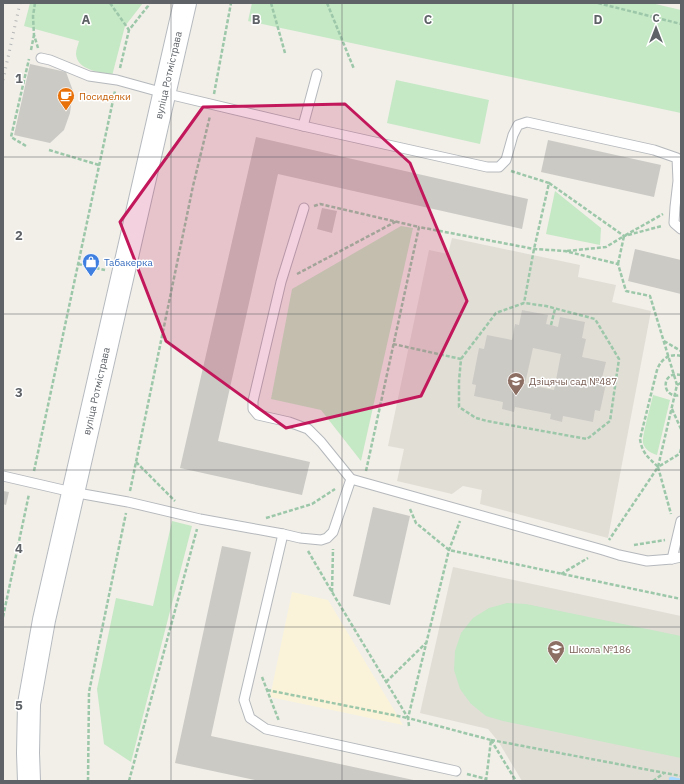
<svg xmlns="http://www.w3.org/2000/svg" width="684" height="784" font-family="'IBM Plex Sans',sans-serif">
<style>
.education{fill:#e1ded6}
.green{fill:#c5e8c5}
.sand{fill:#fbf3d9}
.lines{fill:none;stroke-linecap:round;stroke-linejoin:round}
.stream{stroke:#aadaff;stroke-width:4.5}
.building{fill:#cccac5;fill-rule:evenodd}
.lane-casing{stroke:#b5b8bc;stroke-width:11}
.secondary-casing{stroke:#b6babf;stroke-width:24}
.path{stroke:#9cc7a9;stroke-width:2.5;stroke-dasharray:4 2;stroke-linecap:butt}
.lane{stroke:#fff;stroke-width:9}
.secondary{stroke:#fff;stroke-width:22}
.rail{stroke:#b6b7b8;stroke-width:3;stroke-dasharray:1 5;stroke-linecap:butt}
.marked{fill:#c2185b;fill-opacity:0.2;stroke:#c2185b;stroke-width:3;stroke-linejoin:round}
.grid{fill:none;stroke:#5f6368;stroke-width:1;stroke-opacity:0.55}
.labels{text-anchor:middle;stroke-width:3;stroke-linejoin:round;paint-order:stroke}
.street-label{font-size:10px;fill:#5f6368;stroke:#fff}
.food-label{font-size:10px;fill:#c56008;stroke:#fff;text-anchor:start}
.shop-label{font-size:10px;fill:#366cbe;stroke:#fff;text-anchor:start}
.education-label{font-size:10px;fill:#785e54;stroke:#fff;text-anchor:start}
.grid-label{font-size:13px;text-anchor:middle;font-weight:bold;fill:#5f6368;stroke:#fff;stroke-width:3;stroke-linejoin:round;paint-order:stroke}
</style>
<rect width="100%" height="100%" fill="#f1efe8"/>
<g class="education">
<polygon points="452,238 580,265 578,277 616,285 612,302 651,311 608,538 480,504 482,490 463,486 452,494 397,481 404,449 388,446 429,250 448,254"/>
<polygon points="453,567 681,616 681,781 522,781 498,741 488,729 420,713"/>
</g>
<g class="green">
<path d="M30 3H143L125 26 112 76C100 72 77 70 76 54 76 50 78 45 79 41L24 26Z"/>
<polygon points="252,3 651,3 681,10 681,113 248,21"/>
<polygon points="396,80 489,100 480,144 387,123"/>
<polygon points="555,191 601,228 600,245 546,234"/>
<polygon points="401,226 413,228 361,461 321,410 271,399 292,289"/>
<path d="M653 395 670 400 657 455C651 453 645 450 643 443 642 435 651 405 653 395Z"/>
<polygon points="172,521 192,526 131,762 104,744 97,689 116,598 153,606"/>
<polygon points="507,603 526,604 681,636 681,758 503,721 486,716 471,704 460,689 454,670 455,651 461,633 473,618 489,608"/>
</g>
<polygon class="sand" points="292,592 328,600 403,725 270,697"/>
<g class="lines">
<polyline class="stream" points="671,779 681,781"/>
</g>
<g class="building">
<polygon points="30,64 66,72 73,91 70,113 64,130 50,143 14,135"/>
<polygon points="256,137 528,199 522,229 278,174 218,441 310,462 302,495 180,468"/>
<polygon points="548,140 661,165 654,197 541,172"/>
<polygon points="322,208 337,211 332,233 317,229"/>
<polygon points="635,249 681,260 681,294 628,281"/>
<path d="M522 310 548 315 546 324 551 325 558 327 560 317 585 322 582 338 586 339 582 357 606 362 602 378 607 379 600 411 595 410 593 422 563 416 562 422 550 419 551 414 515 407 514 412 502 409 503 402 474 396 476 385 472 384 479 348 484 349 487 335 512 340 515 324 519 325ZM533 348 561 354 554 390 525 384Z"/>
<polygon points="3,491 9,492 6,505 3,504"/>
<polygon points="373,507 410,516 390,605 353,596"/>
<polygon points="222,546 251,552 211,736 418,781 260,781 175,763"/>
</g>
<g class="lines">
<defs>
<g id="lane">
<polyline points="41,58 50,60 89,76 117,80 164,93 303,126 487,167 499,167 506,160 513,135 518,125 527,122 654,150 677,158 678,181 675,207 674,223 681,229"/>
<polyline points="303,126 317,74"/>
<polyline points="304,208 281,282 253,401 253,409 258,415 289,422 308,429 321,442 351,479 603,550 619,555 647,561 672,559"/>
<polyline points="3,476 72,492 128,502 200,519 283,534 300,538 321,540 327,538 333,532 351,479"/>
<polyline points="681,521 672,559 681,557"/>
<polyline points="283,534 244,700 250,718 266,729 456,771"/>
</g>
<polyline id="secondary" points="29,781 28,753 29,704 44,620 185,3"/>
</defs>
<use href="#lane" class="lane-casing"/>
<use href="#secondary" class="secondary-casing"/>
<g class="path">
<polyline points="35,3 33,16 34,35 38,48"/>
<polyline points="110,3 129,30"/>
<polyline points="271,3 285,53"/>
<polyline points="327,3 354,69"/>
<polyline points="598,3 681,24"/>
<polyline points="31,50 34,35"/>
<polyline points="120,68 129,30 148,6 149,3"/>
<polyline points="214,94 231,3"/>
<polyline points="26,146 11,137 29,59"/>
<polyline points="49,150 99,165"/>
<polyline points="511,171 549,183 534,249 524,303"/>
<polyline points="549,183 624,236 662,226"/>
<polyline points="314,206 320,204 419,227"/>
<polyline points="567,251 606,247 624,236"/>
<polyline points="78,264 105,270"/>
<polyline points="618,264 624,236 663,214"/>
<polyline points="297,274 397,221"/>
<polyline points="551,325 555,309"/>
<polyline points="664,341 681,351"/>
<polyline points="393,344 461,359 459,381 459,407 476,418 487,421 587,439 610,421 619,359 595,319 546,306 524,303 496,313 461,359"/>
<path d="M681 356C669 353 661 359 657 370L640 439C642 453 648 457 658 467L681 453"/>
<path d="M681 375C660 370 661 400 681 395"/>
<polyline points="677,385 681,383"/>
<polyline points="672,409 681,429"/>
<polyline points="680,453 681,449"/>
<polyline points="136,462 175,501"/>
<polyline points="658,467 671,514"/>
<polyline points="34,471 115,91"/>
<polyline points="366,471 419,227 534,249 565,251 618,264 626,291 650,296 677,385 658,467 609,540"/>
<polyline points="130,491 136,462 193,186 210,116"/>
<polyline points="410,509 416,523 449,550 681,599"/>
<polyline points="266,518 312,504 335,489"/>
<polyline points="634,545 665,540"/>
<polyline points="308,551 332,592 408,718 491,740 486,781"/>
<polyline points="561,574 588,558"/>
<polyline points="332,592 333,549"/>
<polyline points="3,617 29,494"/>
<polyline points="262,677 279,721"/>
<polyline points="386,682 426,643"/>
<polyline points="267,690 408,718"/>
<polyline points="409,726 408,718 449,550 460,521"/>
<polyline points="491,740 681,776"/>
<polyline points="491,740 516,781"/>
<polyline points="467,774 486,779"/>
<polyline points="88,781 89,692 126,513"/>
<polyline points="129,781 197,529"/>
<polyline points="653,781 664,773"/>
</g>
<use href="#lane" class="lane"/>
<use href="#secondary" class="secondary"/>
<polyline class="rail" points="3,80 20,3"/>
</g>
<path class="marked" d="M345 104 410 163 467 301 421 396 286 428 166 341 120 222 203 107Z"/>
<path class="grid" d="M171 3V781M342 3V781M513 3V781M3 157H681M3 314H681M3 470H681M3 627H681"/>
<defs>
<symbol id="cafe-pin" viewBox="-11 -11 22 30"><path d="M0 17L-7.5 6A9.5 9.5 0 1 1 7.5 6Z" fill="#e8710a" stroke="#fff"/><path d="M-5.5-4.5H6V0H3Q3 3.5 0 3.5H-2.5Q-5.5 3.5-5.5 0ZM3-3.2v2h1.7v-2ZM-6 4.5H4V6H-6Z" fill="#fff"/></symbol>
<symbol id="shop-pin" viewBox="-11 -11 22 30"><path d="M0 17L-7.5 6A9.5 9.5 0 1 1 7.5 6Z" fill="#3f7fe0" stroke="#fff"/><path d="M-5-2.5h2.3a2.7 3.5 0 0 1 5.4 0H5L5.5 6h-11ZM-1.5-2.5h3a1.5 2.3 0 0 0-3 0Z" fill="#fff"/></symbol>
<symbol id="school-pin" viewBox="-11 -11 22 30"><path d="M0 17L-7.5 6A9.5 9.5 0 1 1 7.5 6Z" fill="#8d6e63" stroke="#fff"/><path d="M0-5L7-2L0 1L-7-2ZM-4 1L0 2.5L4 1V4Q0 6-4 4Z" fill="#fff"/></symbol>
</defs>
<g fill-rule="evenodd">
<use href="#cafe-pin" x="56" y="86" width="20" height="27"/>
<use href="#shop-pin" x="81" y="252" width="20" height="27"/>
<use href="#school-pin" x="506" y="371" width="20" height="27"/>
<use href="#school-pin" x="546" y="639" width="20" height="27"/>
</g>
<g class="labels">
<g class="street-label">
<text transform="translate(168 75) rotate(-77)" y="4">вуліца Ротмістрава</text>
<text transform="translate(96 391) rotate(-77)" y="4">вуліца Ротмістрава</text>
</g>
<g class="food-label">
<text x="79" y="100">Посиделки</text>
</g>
<g class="shop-label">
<text x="104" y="266">Табакерка</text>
</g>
<g class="education-label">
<text x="529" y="385">Дзіцячы сад №487</text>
<text x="569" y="653">Школа №186</text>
</g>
</g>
<g class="grid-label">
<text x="86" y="24">A</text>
<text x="256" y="24">B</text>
<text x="428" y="24">C</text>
<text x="598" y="24">D</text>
<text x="19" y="83">1</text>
<text x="19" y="240">2</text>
<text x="19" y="397">3</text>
<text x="19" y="553">4</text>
<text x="19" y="710">5</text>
</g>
<rect width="684" height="784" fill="none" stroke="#5f6368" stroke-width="8"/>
<g transform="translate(656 28)" stroke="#ffffff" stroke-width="3" paint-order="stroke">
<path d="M0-3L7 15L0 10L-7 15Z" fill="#5f6368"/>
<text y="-6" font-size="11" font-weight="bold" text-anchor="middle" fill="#5f6368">С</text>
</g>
</svg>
